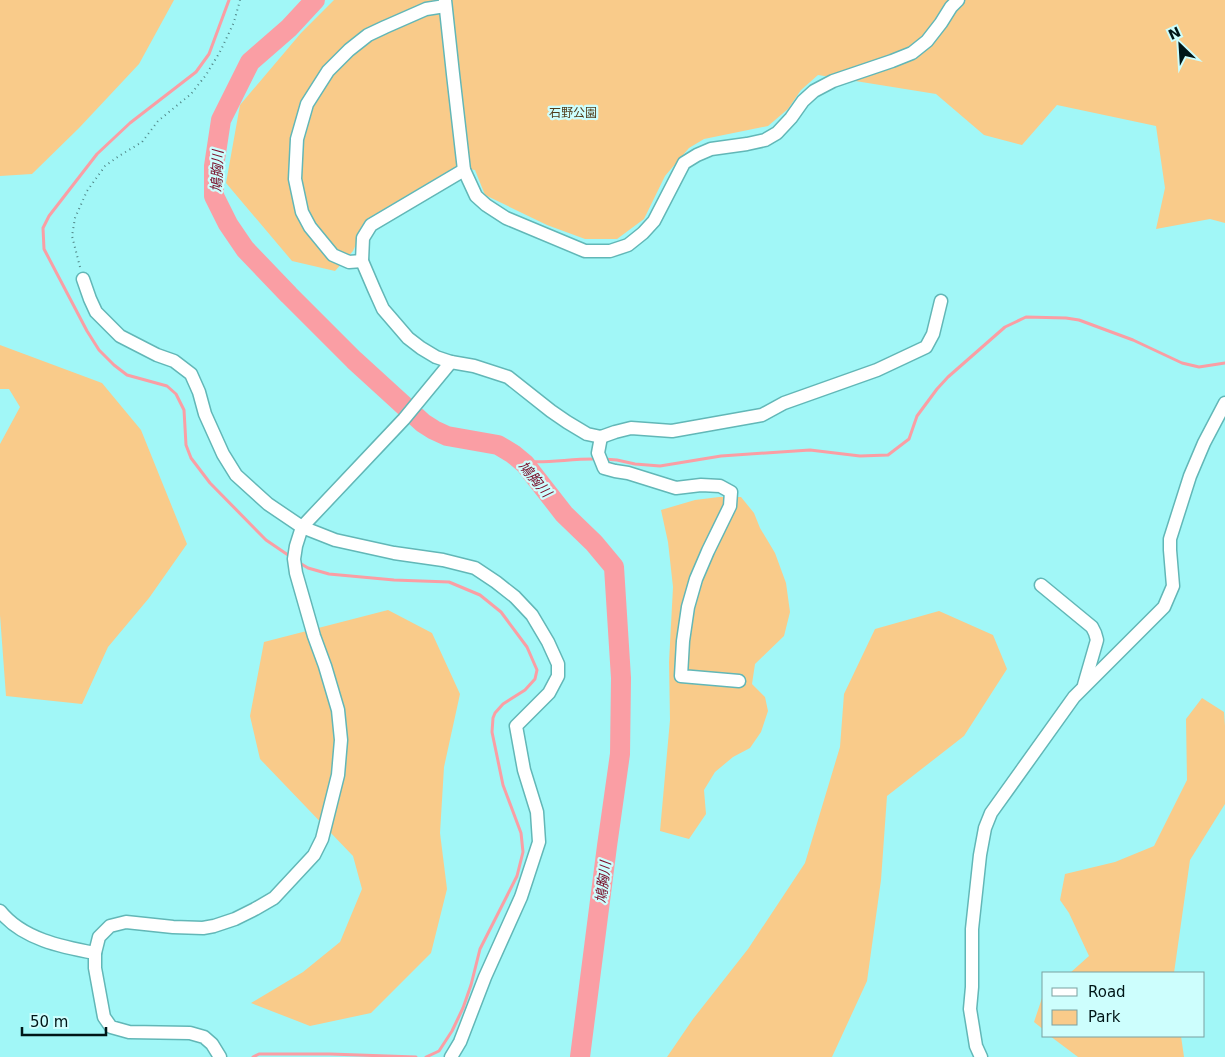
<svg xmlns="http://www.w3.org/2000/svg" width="1225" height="1057" font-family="'DejaVu Sans','Noto Sans JP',sans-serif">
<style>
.green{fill:#f9cb8a}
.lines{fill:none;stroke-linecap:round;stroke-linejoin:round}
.stream{stroke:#fa9ea4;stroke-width:3}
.river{stroke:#fa9ea4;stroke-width:20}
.minor-casing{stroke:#62b7b7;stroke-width:15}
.path{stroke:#508586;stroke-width:2;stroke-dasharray:1 4;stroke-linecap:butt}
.minor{stroke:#fff;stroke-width:12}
.labels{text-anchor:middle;stroke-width:4.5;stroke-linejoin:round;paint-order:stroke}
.park-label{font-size:12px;fill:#503b1a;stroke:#cdfefd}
.water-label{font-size:14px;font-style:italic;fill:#790b27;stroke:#cdfefd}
</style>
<rect width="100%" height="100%" fill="#a1f7f7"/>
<g class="green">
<polygon points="0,0 174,0 139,64 79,128 32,174 0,176"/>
<polygon points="334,0 1225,0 1225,223 1210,219 1156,229 1165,188 1156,126 1057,105 1022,145 984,135 936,94 818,75 801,90 788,109 768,126 704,139 689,148 665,176 644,219 617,239 585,239 547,225 485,195 475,170 455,167 367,219 353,251 335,271 292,261 226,183 240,105 301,33"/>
<polygon points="0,345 102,383 141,430 187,544 149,598 108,647 82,704 6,696 0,615 0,444 20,407 9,389 0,389"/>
<polygon points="719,497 741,497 754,513 760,528 775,553 786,583 790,612 784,636 755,664 752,684 765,697 768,711 761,732 750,748 733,757 715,772 704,790 706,814 689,839 660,831 670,720 669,662 673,587 668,542 661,510 695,500"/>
<polygon points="388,610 432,633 460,694 444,767 440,833 447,889 431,953 371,1013 310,1026 251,1003 303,972 340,942 362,889 353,856 260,759 250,716 264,642"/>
<polygon points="939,611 993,635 1007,669 964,736 887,796 881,880 867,981 832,1057 667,1057 693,1019 748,949 805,863 840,747 844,694 875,629"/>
<polygon points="1202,698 1224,712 1225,726 1225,804 1190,860 1174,973 1070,973 1089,956 1069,913 1060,900 1065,874 1115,862 1154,846 1187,780 1186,719"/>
<polygon points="1044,997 1044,1030 1034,1022 1042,998"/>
<polygon points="1050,1036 1181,1036 1184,1057 1078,1057"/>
</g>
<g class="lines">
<g class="stream">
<polyline points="229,0 209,54 196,72 130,123 97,154 49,216 43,228 44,249 87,331 99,350 114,365 127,375 167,386 176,394 184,410 186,445 191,458 210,483 266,540 291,557"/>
<polyline points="604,459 617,460 635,464 660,466 721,456 810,450 860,456 888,455 909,439 917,416 937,389 948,377 1005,327 1026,317 1066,318 1079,320 1133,340 1182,363 1199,367 1225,363"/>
<path d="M522 461C547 464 572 458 598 459"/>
<polyline points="298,562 308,568 329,574 394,580 449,582 480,595 501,612 527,647 537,670 535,679 525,690 503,704 495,713 493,718 492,732 503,785 521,833 523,852 517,876 480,949 471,985 463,1008 452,1031 439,1051 426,1057"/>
<polyline points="253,1057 259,1054 330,1054 416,1057"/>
</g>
<polyline class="river" points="315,0 289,28 250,62 221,120 214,166 214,196 228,224 245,249 289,295 354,360 423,423 434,430 447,436 498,445 513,454 525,464 564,514 594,543 614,567 621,678 620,754 607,846 580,1057"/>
<defs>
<g id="minor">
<polyline points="445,0 453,74 464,170 476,196 486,205 506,218 585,251 610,251 628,245 643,233 654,221 684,163 697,155 711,149 747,144 765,140 777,133 791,118 803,101 814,91 833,81 892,61 912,53 927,41 941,23 951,7 958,0"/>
<polyline points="464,170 371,225 363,238 362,261 374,289 383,309 408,338 421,348 436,357 451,362 474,366 508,377 551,411 567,422 587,434 601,437 615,432 631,428 672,431 762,415 784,403 877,370 926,347 933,334 941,301"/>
<polyline points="362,261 349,262 333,255 310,227 302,212 295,179 297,139 307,104 328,71 349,50 368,35 385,27 426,9 445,6"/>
<polyline points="83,279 90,299 96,312 120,336 157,355 174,361 191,374 199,392 205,414 223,454 236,475 268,504 302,527 335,540 394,553 443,560 475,568 496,582 515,597 532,615 548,642 558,664 558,676 549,693 516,726 524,770 537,812 539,842 521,897 485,977 460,1042 451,1057"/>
<polyline points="601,437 598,453 604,468 615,471 628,473 676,488 701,485 720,486 731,492 730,506 708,551 696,579 688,607 683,641 681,676 739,681"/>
<polyline points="1041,585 1092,627 1095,633 1097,640 1084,685"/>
<path d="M0 911C22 939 62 947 95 953"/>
<polyline points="220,1057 212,1044 204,1037 190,1033 129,1032 111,1027 104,1017 95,968 95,953 99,937 110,926 126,922 173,927 203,928 214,926 235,919 255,909 274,898 314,855 322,839 338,775 341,740 338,710 325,666 314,636 296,573 294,559 296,546 302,527 404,419 451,362"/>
<polyline points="981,1057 976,1046 970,1009 972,987 972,929 980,855 985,828 991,813 1074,697 1164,607 1173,586 1170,550 1170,539 1190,476 1204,443 1225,403"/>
</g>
</defs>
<use href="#minor" class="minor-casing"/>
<polyline class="path" points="80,267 72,236 75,218 87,191 105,166 119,156 142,142 158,121 191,94 206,75 221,50 234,22 240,0"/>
<use href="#minor" class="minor"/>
</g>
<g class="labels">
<g class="park-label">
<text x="573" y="117">石野公園</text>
</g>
<g class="water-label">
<text transform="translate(217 171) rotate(-88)" y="5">鳩胸川</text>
<text transform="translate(535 479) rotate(50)" y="5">鳩胸川</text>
<text transform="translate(603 882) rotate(-83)" y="5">鳩胸川</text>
</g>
</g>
<rect x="1042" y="972" width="162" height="65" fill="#cdfefd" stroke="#7ba1a1"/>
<rect x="1052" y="988" width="25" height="8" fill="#ffffff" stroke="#7ba1a1"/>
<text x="1088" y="997" font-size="15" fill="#001617">Road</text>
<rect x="1052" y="1010" width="25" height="15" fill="#f9cb8a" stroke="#7ba1a1"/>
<text x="1088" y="1022" font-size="15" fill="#001617">Park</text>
<g transform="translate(1180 45) rotate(335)" stroke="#cdfefd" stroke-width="4" paint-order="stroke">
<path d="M0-4L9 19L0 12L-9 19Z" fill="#001617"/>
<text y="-8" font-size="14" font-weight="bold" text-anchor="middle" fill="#001617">N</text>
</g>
<path d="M22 1027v8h84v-8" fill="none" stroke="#001617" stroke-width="2.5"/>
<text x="30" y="1027" font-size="15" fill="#001617" stroke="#cdfefd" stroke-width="4" paint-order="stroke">50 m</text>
</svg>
